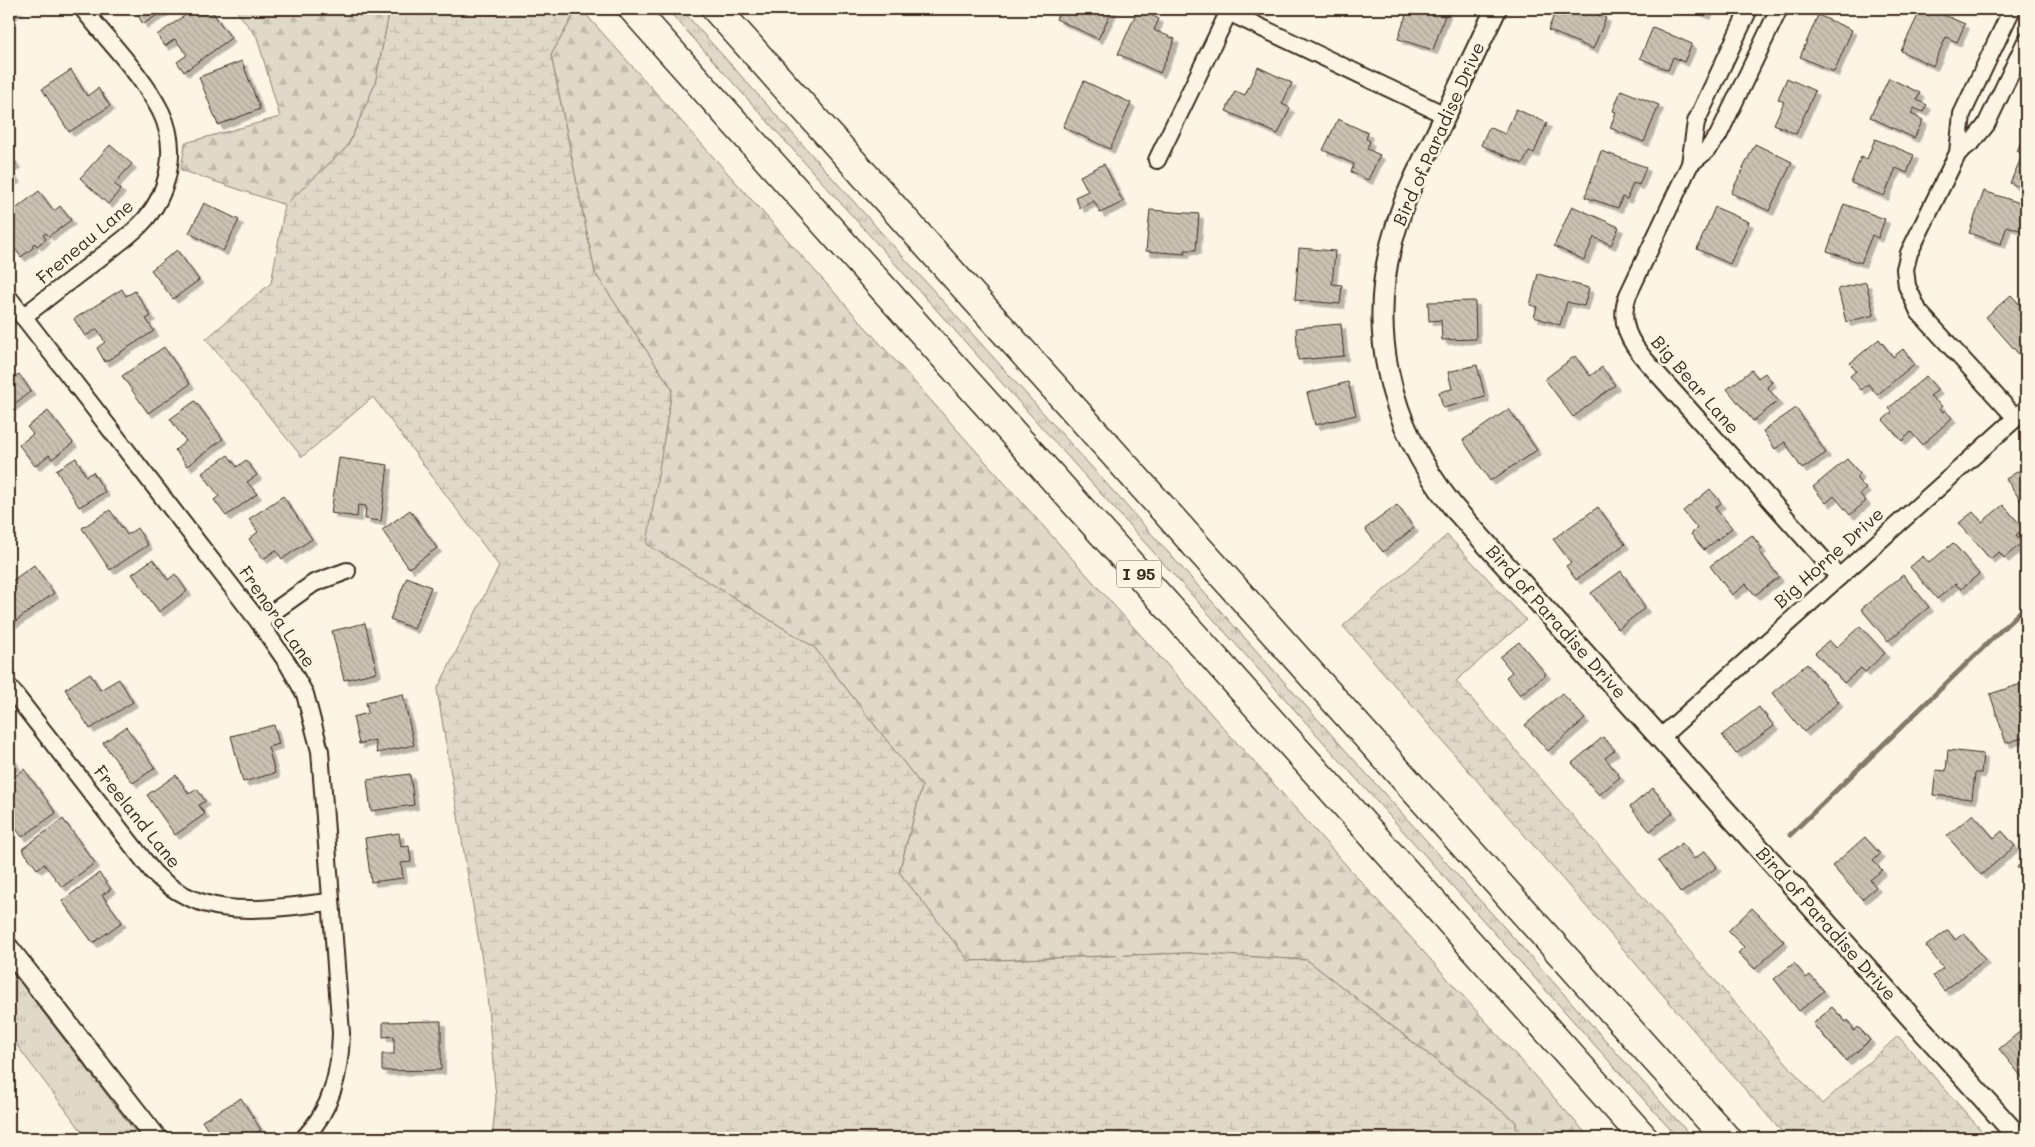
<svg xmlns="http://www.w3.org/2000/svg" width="2035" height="1147" font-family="Mali,sans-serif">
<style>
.grass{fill:url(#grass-tufts);stroke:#8e8173}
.forest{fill:url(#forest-firs);stroke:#8e8173}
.wetland{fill:url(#wetland-marsh);stroke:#8e8173}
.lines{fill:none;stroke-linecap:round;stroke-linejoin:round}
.stream{stroke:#85796b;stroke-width:5}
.building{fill:url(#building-back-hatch);stroke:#3b2a1e;filter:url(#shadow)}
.minor-casing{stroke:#3b2a1e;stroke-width:20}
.tertiary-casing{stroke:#3b2a1e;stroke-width:24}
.motorway-casing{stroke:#3b2a1e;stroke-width:31}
.minor{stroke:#fcf5e5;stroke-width:16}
.tertiary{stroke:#fcf5e5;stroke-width:20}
.motorway{stroke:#fcf5e5;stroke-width:28}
.labels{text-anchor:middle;stroke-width:5;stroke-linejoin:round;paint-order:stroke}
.shield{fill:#fcf5e5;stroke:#75675a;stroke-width:1}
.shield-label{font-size:16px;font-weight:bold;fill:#3b2a1e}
.street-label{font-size:18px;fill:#3b2a1e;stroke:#fcf5e5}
</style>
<defs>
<pattern id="grass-tufts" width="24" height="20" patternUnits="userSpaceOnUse" patternTransform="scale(1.25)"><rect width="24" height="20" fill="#e0d8c8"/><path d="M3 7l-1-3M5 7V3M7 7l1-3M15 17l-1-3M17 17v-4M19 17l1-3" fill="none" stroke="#c1baab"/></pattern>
<pattern id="forest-firs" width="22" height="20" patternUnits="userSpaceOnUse" patternTransform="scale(1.25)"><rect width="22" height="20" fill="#e0d8c8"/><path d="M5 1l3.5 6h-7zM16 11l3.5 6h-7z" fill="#c1baab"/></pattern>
<pattern id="wetland-marsh" width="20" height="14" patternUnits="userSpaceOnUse" patternTransform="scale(1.25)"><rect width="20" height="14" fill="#e0d8c8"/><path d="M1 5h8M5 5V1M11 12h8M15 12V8" fill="none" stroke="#c1baab"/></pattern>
<pattern id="building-back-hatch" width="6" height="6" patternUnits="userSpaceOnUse" patternTransform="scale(1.25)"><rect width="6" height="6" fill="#ccc2b3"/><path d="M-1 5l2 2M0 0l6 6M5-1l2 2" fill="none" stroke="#b0a79a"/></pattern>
<filter id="shadow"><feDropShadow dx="4.5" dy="4.5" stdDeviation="0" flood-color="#0004"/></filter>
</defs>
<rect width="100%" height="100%" fill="#fcf5e5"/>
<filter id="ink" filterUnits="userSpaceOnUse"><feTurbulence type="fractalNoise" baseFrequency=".02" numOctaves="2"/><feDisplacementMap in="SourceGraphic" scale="10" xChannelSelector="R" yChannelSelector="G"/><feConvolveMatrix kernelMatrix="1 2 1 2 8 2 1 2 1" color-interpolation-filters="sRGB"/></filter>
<g filter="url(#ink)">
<g class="grass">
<polygon points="667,9 681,9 1693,1138 1678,1138"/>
<polygon points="9,968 140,1138 87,1138 9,1035"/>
</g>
<g class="forest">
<polygon points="235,9 390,9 375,84 348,146 285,205 181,170 185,143 280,117 257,37"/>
<polygon points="577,9 581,9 1590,1138 1516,1138 1516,1122 1307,960 1188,953 969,961 899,872 922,786 814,647 646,544 672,389 595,273 551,55"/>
</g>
<g class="wetland">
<polygon points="390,9 577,9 551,55 595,273 672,389 647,544 814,647 922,786 899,872 969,961 1188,953 1307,960 1516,1122 1516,1138 492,1138 496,1098 486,984 437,690 499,566 373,397 302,457 206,339 271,283 285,205 348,146 375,84"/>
<polygon points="1447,535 1526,620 1456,681 1822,1104 1898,1036 1988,1138 1787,1138 1343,626"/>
</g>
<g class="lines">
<polyline class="stream" points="1790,835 2026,606"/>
</g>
<g class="building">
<polygon points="9,9 19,9 9,17"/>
<polygon points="134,9 167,9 143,24"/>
<polygon points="194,9 210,9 231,38 184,72 177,62 187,55 175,39 165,46 157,35"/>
<polygon points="1061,9 1113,9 1098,39 1056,19"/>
<polygon points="1138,9 1159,19 1154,30 1175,39 1160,73 1118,54"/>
<polygon points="1408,9 1447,9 1433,50 1398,39"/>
<polygon points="1546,9 1584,9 1606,18 1593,49 1548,30 1554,15 1545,11"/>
<polygon points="1693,9 1710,9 1706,15"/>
<polygon points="1921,9 1930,9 1965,24 1957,42 1946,37 1933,66 1901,51"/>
<polygon points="1818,15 1852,30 1834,72 1800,57"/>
<polygon points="1653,27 1692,44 1684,62 1673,57 1668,70 1640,58"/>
<polygon points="242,61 260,109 218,125 199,77"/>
<polygon points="1258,67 1292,83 1282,104 1290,108 1278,134 1226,111 1235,91 1245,95"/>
<polygon points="71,70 87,96 98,88 110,106 69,132 42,89"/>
<polygon points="1787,78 1815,91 1796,134 1774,124 1784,102 1778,99"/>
<polygon points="1889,78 1920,93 1917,100 1927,105 1923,112 1914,108 1911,114 1923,120 1914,138 1870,117"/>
<polygon points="1084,81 1131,103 1110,149 1063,127"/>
<polygon points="1621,90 1659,105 1644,142 1610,128 1616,112 1613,111"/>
<polygon points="1516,109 1547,123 1534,153 1529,151 1523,164 1481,145 1489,127 1505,134"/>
<polygon points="1338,119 1368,133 1366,139 1370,141 1367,149 1380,155 1368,180 1351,172 1354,164 1323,150"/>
<polygon points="2024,135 2026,136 2026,190 2010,183 2023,154 2017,151"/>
<polygon points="1875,139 1914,155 1907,173 1896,168 1884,196 1851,183 1861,157 1867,159"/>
<polygon points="1755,144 1792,162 1769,211 1731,193"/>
<polygon points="110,145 132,164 114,184 121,189 108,204 80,178"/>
<polygon points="1601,151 1646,167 1639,185 1633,183 1627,199 1622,197 1618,208 1585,197"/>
<polygon points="9,153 16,164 9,169 16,178 9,183"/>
<polygon points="1104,164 1123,202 1100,213 1094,201 1080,208 1075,197 1088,191 1080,176"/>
<polygon points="39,191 54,211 60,206 71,220 49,236 46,233 43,235 46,239 37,246 35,243 32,245 34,247 21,257 9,241 9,214"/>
<polygon points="1984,191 2026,205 2026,232 2007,226 2001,244 1969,233"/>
<polygon points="204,203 239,220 223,251 189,233"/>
<polygon points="1844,204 1885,219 1878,238 1872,235 1861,263 1827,251"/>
<polygon points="1572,206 1619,227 1611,245 1594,237 1584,260 1554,246"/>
<polygon points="1715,207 1749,222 1730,264 1697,249"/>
<polygon points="1150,210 1199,214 1196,250 1185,250 1185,254 1146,251"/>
<polygon points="1299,248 1335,251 1332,284 1342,285 1340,304 1295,300"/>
<polygon points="177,250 199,280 173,299 151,270"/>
<polygon points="1538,274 1589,288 1584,306 1567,302 1560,325 1534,317 1537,307 1530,305"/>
<polygon points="1866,282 1874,315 1846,322 1838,289"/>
<polygon points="122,289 126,296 135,291 151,316 146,319 154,331 105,362 97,348 105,342 97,329 85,336 74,319"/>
<polygon points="2011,295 2026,312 2026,356 2023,359 1986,317"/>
<polygon points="1475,301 1476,339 1442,340 1441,320 1429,321 1428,302"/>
<polygon points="1341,324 1344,356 1298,360 1296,328"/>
<polygon points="1879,339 1893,357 1903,349 1914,364 1877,395 1868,384 1861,390 1850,376 1856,371 1850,363"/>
<polygon points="164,347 190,384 148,413 122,376"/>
<polygon points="1575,356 1590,376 1602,367 1615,385 1573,417 1545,379"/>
<polygon points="1477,365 1485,397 1443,408 1439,392 1452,389 1448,372"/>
<polygon points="1752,370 1758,378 1765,373 1772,382 1767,387 1778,401 1753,421 1727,389"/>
<polygon points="19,374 31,391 9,408 9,381"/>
<polygon points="1926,376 1938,390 1930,396 1942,406 1940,408 1943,412 1945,410 1952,418 1922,445 1911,432 1902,441 1883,420 1892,412 1889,408"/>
<polygon points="1348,382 1356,415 1315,425 1307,393"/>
<polygon points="195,401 223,439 187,466 175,450 186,441 170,419"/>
<polygon points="1796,408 1826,453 1802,469 1785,442 1775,449 1763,431"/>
<polygon points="1509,409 1537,450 1490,481 1463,440"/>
<polygon points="48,411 73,443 52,459 49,455 35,466 19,445 33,434 27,427"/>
<polygon points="228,455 237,467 246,460 257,475 247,482 257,494 226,516 214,500 219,496 202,473"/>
<polygon points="76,458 86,476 93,472 105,492 79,507 56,470"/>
<polygon points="339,458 388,465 381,521 365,519 366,506 358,505 357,517 331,513"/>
<polygon points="1847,459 1860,474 1856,478 1866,489 1860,494 1866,501 1850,515 1834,496 1826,503 1813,487"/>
<polygon points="2020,470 2023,474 2026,472 2026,508 2006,479"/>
<polygon points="1710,489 1721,503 1715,508 1732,528 1704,550 1691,534 1697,528 1683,511"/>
<polygon points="283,496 312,539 282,559 276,550 263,559 249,539 258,532 249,519"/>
<polygon points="1397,505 1414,528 1383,552 1365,529"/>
<polygon points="2003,505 2024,529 2016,535 2022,543 2004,558 1999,552 1990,559 1959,523 1973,512 1982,522"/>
<polygon points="1598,507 1625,544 1576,580 1566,566 1571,563 1553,539"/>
<polygon points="110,510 127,535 137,528 148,545 110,570 82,528"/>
<polygon points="410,510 437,548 409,568 382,530"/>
<polygon points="1752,535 1762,549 1759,551 1779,577 1755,595 1746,584 1732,595 1710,566"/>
<polygon points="1953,543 1979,574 1961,589 1955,584 1937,599 1910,567 1923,556 1929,563"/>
<polygon points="153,559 168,580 175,574 187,591 159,612 132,574"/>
<polygon points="34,565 54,593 13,623 9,617 9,583"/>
<polygon points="1621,571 1645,608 1618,629 1591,593"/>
<polygon points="1903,575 1929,607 1888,641 1861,609"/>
<polygon points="407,577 431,587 414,629 390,619"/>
<polygon points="365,623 377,672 344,680 332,631"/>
<polygon points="1860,626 1885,653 1865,672 1861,668 1844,683 1815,653 1829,640 1836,648"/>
<polygon points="1519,642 1546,674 1520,695 1506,677 1512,672 1500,657"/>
<polygon points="1807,664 1839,702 1804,732 1772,693"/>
<polygon points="90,673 100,690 119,679 133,702 90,729 65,689"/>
<polygon points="2021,684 2024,693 2026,692 2025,737 2006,743 1990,694"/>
<polygon points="1562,693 1585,719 1548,751 1525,725"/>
<polygon points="403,694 414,745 377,753 375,740 359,744 353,717 368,713 366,702"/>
<polygon points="1759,707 1774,726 1736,754 1722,735"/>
<polygon points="274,725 279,744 268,747 275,773 243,782 231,736"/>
<polygon points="126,727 155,768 133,783 103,743"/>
<polygon points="1603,737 1615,750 1605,758 1620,777 1599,795 1572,763"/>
<polygon points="1948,750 1983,754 1981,773 1975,773 1972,799 1933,795 1936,770 1946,771"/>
<polygon points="9,753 16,765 9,770"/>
<polygon points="24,769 56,813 22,837 9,819 9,781"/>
<polygon points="410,774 414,805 371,811 367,780"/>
<polygon points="176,775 189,794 197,789 205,801 199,805 205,814 175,835 147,795"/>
<polygon points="1653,788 1673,813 1650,831 1630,807"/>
<polygon points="1973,814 1994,838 2002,831 2015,846 1981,875 1947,836"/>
<polygon points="63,819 95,863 62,887 44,864 37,869 22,849"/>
<polygon points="399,833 401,847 409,846 411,862 401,863 403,878 371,882 365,838"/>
<polygon points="1865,837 1880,854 1873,861 1882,870 1870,880 1876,887 1862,899 1832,866"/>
<polygon points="1682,843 1694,859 1705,851 1717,867 1681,893 1658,861"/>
<polygon points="2026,860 2026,879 2017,867"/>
<polygon points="99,873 111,889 102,895 122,922 93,943 62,901"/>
<polygon points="1752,908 1784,941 1755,969 1738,953 1744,947 1728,931"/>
<polygon points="1948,930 1955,940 1964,933 1985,960 1944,991 1933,976 1943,968 1926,946"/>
<polygon points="1794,963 1806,978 1810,975 1824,991 1799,1011 1774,979"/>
<polygon points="1832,1007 1846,1022 1848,1020 1854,1031 1858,1027 1870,1040 1846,1061 1813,1024"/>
<polygon points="1832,1007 1846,1022 1848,1020 1854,1031 1858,1027 1870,1040 1846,1061 1813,1024"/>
<polygon points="441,1021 441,1070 382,1071 382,1054 394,1054 394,1036 383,1037 383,1022"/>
<polygon points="2023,1029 2026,1033 2026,1082 1999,1049"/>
<polygon points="241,1098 261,1130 247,1138 213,1138 202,1121"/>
</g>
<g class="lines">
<defs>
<g id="minor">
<polyline points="1222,9 1445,115"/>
<path d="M1749 9 1696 122 1690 164 1628 295C1618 322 1629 342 1647 362L1839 577"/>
<polyline points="2012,9 1962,114 1958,153 1909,253 1905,269 1907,286 1919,312 2016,418"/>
<polyline points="1958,153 1973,141 1986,125 2026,41"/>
<polyline points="1157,160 1230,9"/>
<polyline points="1690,164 1706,151 1718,136 1779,9"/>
<path d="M9 298 259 622 288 664 305 694 320 751 341 1033C340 1073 332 1109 304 1138"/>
<path d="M23 317C46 299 69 281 93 263 108 251 126 239 140 225 169 196 179 149 161 112 143 76 108 41 83 9"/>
<polyline points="259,622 314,583 347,571"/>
<path d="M9 687 153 872C204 924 267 908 331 902"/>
<polyline points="1660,738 2026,409"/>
</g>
<g id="tertiary">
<path d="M1496 9C1476 51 1456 93 1436 135 1422 163 1407 191 1398 221 1364 324 1387 424 1454 508L2019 1138"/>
<polyline points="9,949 156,1138"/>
</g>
<g id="motorway">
<polyline points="633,9 1644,1138"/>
<polyline points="716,9 1726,1138"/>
</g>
</defs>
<use href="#minor" class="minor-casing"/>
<use href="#tertiary" class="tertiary-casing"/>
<use href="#motorway" class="motorway-casing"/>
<use href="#minor" class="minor"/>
<use href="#tertiary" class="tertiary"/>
<use href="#motorway" class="motorway"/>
</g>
</g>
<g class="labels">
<rect class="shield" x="1116.5" y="560.5" width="45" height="27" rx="4"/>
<g class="shield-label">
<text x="1139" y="580">I 95</text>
</g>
<g class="street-label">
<text transform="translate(1439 134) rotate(-66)" y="6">Bird of Paradise Drive</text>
<text transform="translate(85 242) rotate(-40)" y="6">Freneau Lane</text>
<text transform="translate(1695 385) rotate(49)" y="6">Big Bear Lane</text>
<text transform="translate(1829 558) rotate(-42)" y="6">Big Horne Drive</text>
<text transform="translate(277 617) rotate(55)" y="6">Frenora Lane</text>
<text transform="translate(1556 622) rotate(48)" y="6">Bird of Paradise Drive</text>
<text transform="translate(137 817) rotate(51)" y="6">Freeland Lane</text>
<text transform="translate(1826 924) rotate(48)" y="6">Bird of Paradise Drive</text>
</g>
</g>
<rect width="2035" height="1147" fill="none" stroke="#fcf5e5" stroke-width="30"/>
<rect x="15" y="15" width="2005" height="1117" fill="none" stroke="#3b2a1e" stroke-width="2" filter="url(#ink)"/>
</svg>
